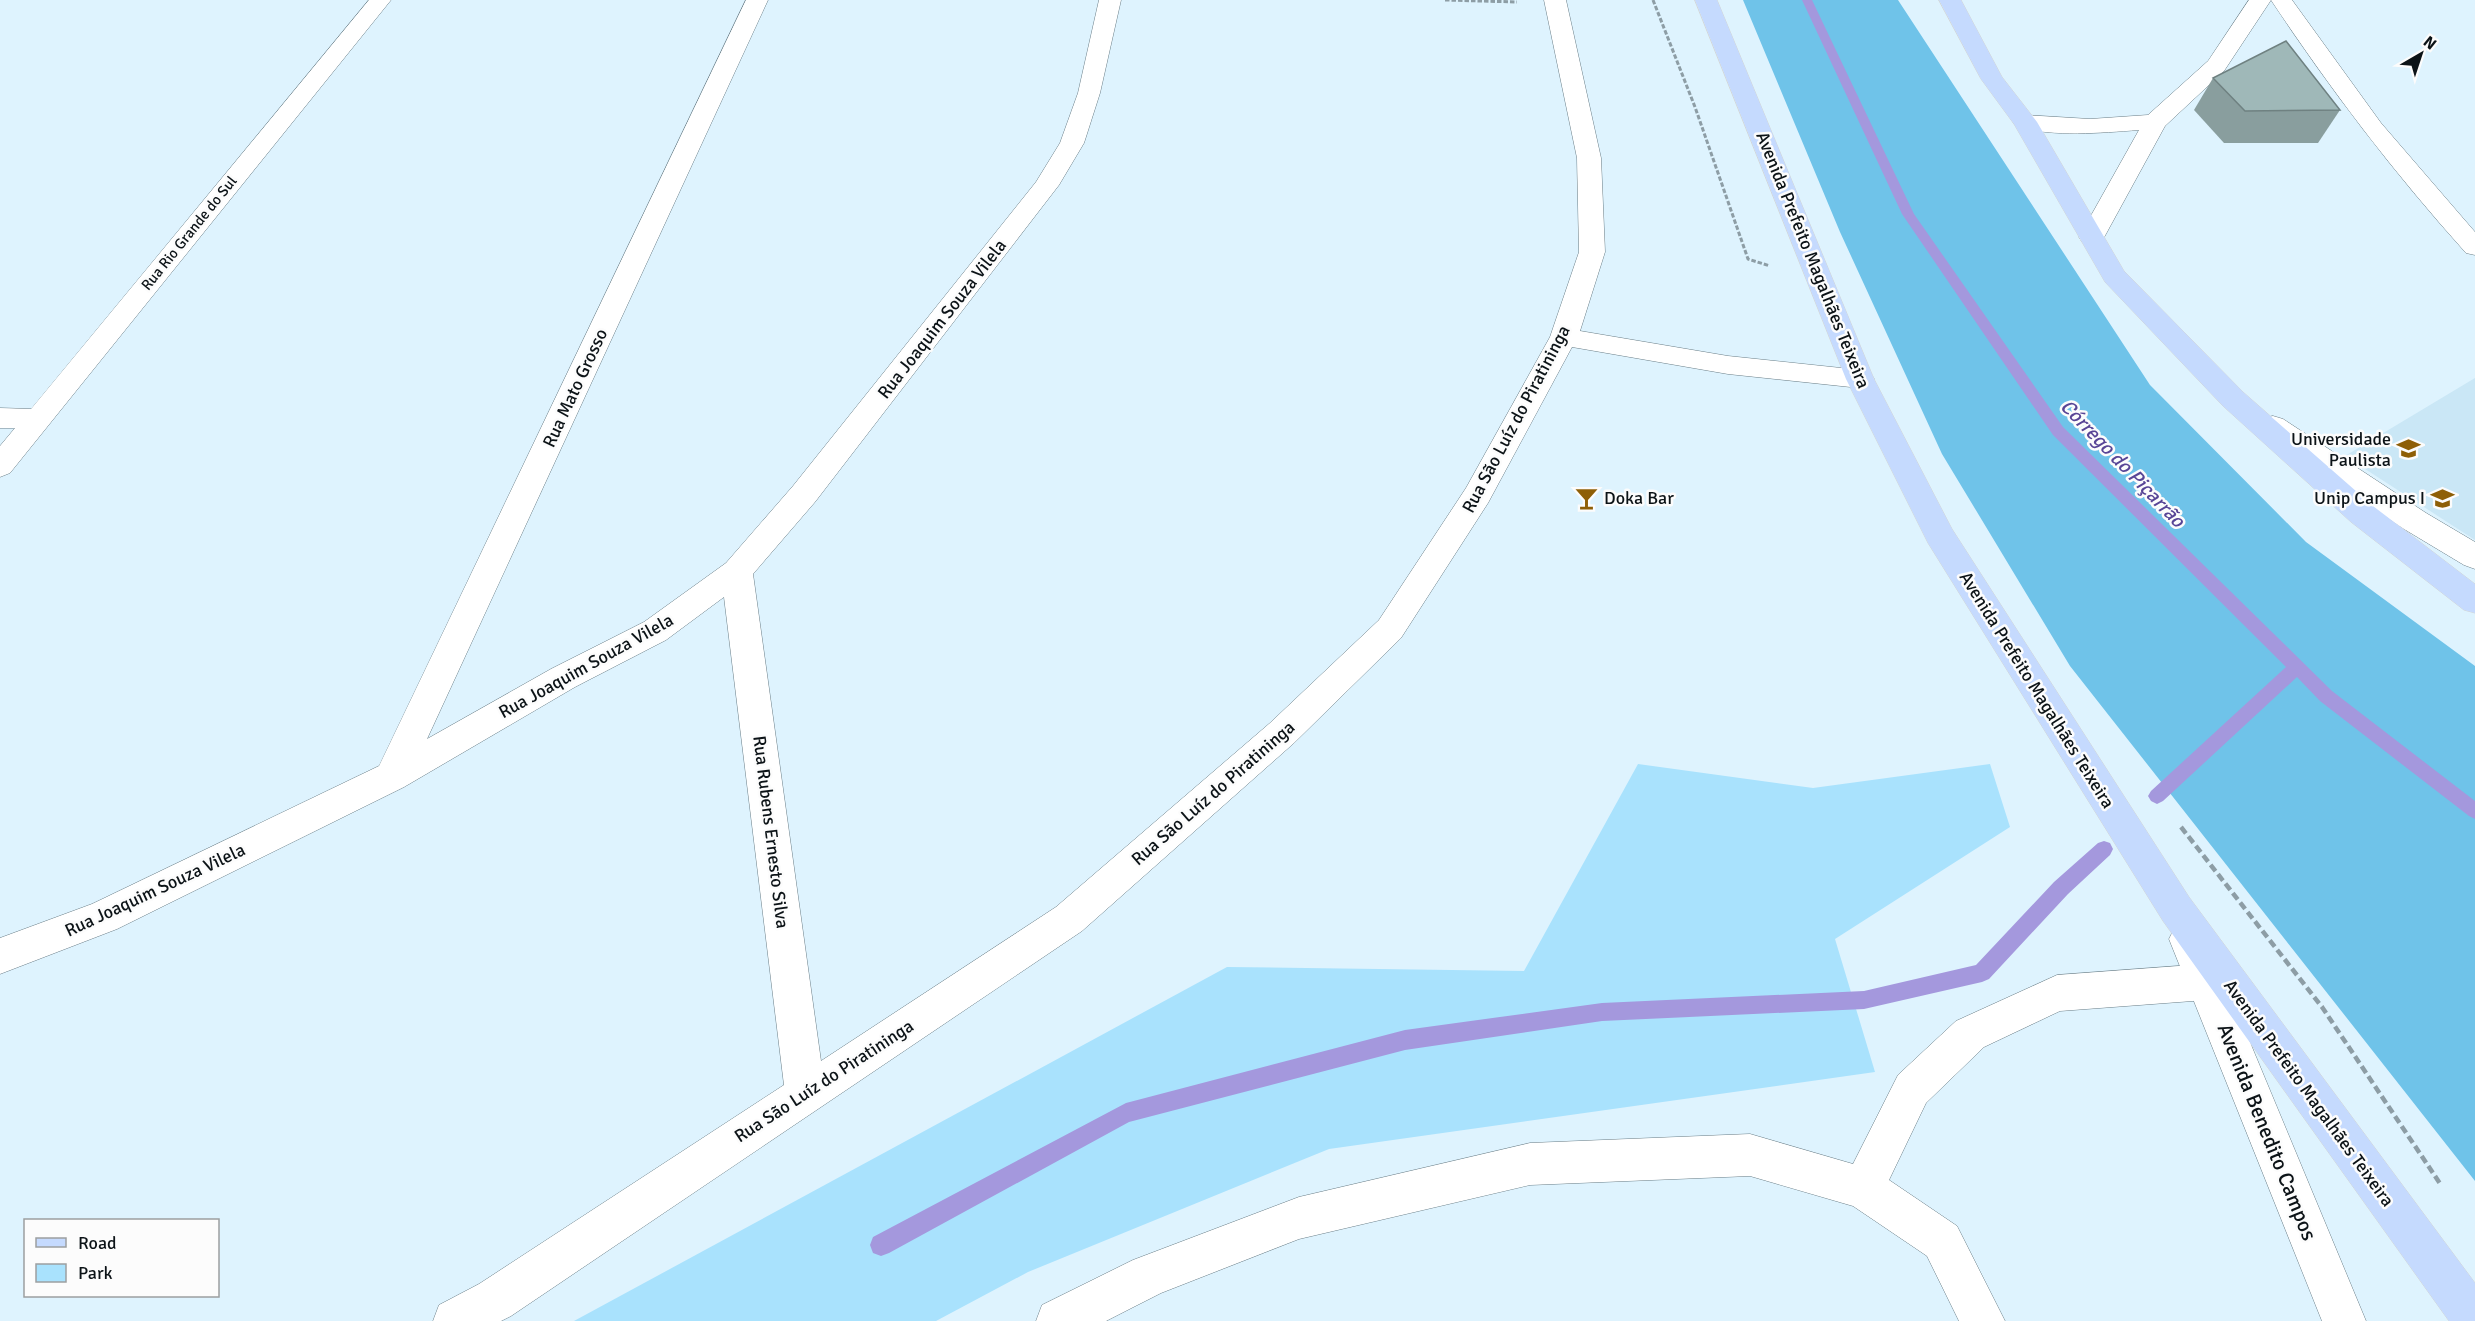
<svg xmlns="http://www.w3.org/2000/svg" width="2475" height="1321" font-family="Signika,sans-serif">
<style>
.built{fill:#cae7f6}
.green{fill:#a9e2fd}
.forest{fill:#6fc3e9}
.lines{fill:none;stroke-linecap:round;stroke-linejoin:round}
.stream{fill:#a498dd;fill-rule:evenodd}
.minor-casing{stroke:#6a7e87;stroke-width:1}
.tertiary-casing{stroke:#6a7e87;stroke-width:1}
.primary-casing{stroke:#d3d5d5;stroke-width:1}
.path-far1{stroke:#8d9da5;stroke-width:3;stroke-dasharray:4.5 2;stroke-linecap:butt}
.path{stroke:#8d9da5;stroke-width:4.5;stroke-dasharray:8 4;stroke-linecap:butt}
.minor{fill:#fff;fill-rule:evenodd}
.tertiary{fill:#fff;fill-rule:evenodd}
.primary{fill:#c5dafe;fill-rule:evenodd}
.wall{fill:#899e9e}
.building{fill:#9fb8b8;stroke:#6f8181;stroke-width:1.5}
.labels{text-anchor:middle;stroke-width:5;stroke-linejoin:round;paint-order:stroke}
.far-street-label{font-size:15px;fill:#0c1317;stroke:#fcfcfc}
.street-label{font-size:18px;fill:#0c1317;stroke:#fcfcfc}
.poi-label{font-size:18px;fill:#0c1317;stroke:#fcfcfc;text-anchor:end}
.water-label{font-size:20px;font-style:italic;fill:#584596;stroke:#fcfcfc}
.near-street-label{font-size:21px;fill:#0c1317;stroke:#fcfcfc}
</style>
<rect width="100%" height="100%" fill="#def3fe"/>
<polygon class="built" points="2475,378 2475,540 2345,456"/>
<polygon class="green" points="1638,764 1813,788 1990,764 2010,827 1835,939 1875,1072 1329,1149 1028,1272 936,1321 574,1321 1227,967 1524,971"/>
<polygon class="forest" points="1743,0 1898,0 2150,385 2306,542 2475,666 2475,1181 2070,666 1942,454 1840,232"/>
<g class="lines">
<g class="stream">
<polygon points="1802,0 1812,0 1914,214 2063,427 2332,691 2475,801 2475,819 2469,816 2320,701 2297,677 2163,801 2157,804 2151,801 2148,796 2151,791 2286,667 2053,435 1902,214"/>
<polygon points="2104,841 2110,843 2113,849 2110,855 2068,894 1989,979 1982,982 1864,1009 1602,1021 1405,1050 1129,1122 889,1253 881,1256 873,1253 870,1245 873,1237 1126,1103 1405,1030 1602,1003 1864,991 1976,965 2054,882 2098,843"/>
</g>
<defs>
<g id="minor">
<polygon points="369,0 391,0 10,473 0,477 0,446 15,428 0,428 0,408 31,409"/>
<polygon points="746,0 768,0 427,739 551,669 644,622 726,563 793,486 1036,182 1060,143 1078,93 1099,0 1121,0 1100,93 1084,143 1059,185 815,502 753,574 821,1061 1056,907 1270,723 1379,620 1466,488 1550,337 1579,252 1577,158 1544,0 1566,0 1601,158 1605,252 1580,331 1728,356 1860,370 1870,372 1874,379 1870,386 1860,388 1728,374 1572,347 1488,503 1401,638 1294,743 1082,931 511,1316 501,1321 433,1321 439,1305 479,1284 784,1085 724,597 666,640 575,687 404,787 117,929 0,974 0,938 92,904 379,766"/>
<path d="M2249 0H2292L2381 123 2475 232V255L2466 253C2394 173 2330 89 2271 0L2224 71 2165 126 2101 243 2092 245 2083 243 2079 237 2139 130C2099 133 2056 137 2017 127L2013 122 2017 117 2025 115 2090 119 2148 115 2208 61Z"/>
<polygon points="2273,416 2283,419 2426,513 2475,542 2475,569 2464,565 2404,529 2263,433 2259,426 2263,419"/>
<polygon points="2206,964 2220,969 2225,982 2220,995 2206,1000 2060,1011 1984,1047 1926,1103 1889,1180 1957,1226 2005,1321 1959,1321 1927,1256 1853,1206 1750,1176 1530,1185 1299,1239 1161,1293 1106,1321 1036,1321 1042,1305 1133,1260 1299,1197 1530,1143 1750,1134 1853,1164 1898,1075 1956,1021 2057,975"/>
</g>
<polygon id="tertiary" points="2188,922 2201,927 2207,939 2366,1321 2322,1321 2169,939 2175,927"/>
<g id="primary">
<polygon points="1695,0 1717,0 1874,379 1952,529 2189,897 2475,1283 2475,1321 2449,1321 2163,921 1928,543 1846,379"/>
<polygon points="1939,0 1961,0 2002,77 2037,122 2124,271 2243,392 2373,506 2475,584 2475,613 2464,610 2351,522 2223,406 2105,282 2014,124 1981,79"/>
</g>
</defs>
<use href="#minor" class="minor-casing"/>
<use href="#tertiary" class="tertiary-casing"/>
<use href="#primary" class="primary-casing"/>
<g class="path-far1">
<polyline points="1445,0 1517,2"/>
<polyline points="1653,0 1695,107 1748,259 1770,266"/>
</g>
<polyline class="path" points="2181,827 2322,1007 2441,1185"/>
<use href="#minor" class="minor"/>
<use href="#tertiary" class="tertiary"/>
<use href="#primary" class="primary"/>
</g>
<polygon class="wall" points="2213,78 2340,110 2318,143 2224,143 2194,110"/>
<polygon class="building" points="2286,41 2340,110 2245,111 2213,78"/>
<defs>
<symbol id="university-bare" viewBox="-9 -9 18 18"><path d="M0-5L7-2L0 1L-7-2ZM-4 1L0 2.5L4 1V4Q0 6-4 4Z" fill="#8e5f07" stroke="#fcfcfc" stroke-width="2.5" paint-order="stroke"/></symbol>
<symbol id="bar-bare" viewBox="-9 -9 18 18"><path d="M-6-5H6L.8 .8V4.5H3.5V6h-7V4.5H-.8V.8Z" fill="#8e5f07" stroke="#fcfcfc" stroke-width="2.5" paint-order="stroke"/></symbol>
</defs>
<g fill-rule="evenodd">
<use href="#university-bare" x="2392" y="432" width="33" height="33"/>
<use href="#bar-bare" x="1570" y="482" width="33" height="33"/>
<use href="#university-bare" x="2426" y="482" width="33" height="33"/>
</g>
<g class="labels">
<g class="far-street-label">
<text transform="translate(189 233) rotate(-51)" y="5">Rua Rio Grande do Sul</text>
</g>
<g class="street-label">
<text transform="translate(1813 260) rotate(68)" y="6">Avenida Prefeito Magalhães Teixeira</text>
<text transform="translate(942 319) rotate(-52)" y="6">Rua Joaquim Souza Vilela</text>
<text transform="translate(575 388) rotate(-65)" y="6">Rua Mato Grosso</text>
<text transform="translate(1516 419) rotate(-62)" y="6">Rua São Luíz do Piratininga</text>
<text transform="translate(586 666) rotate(-29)" y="6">Rua Joaquim Souza Vilela</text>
<text transform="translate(2037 690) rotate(58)" y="6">Avenida Prefeito Magalhães Teixeira</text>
<text transform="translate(1213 793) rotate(-41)" y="6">Rua São Luíz do Piratininga</text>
<text transform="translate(771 832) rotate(83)" y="6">Rua Rubens Ernesto Silva</text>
<text transform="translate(155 890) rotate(-25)" y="6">Rua Joaquim Souza Vilela</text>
<text transform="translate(824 1081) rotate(-33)" y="6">Rua São Luíz do Piratininga</text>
<text transform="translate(2309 1093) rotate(54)" y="6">Avenida Prefeito Magalhães Teixeira</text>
</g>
<g class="poi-label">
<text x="2391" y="445">Universidade<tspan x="2391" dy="21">Paulista</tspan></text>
<text x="1604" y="504" text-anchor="start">Doka Bar</text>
<text x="2425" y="504">Unip Campus I</text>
</g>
<g class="water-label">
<text transform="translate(2123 463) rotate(46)" y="7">Córrego do Piçarrão</text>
</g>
<g class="near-street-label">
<text transform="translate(2267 1132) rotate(68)" y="7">Avenida Benedito Campos</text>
</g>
</g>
<rect x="24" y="1219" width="195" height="78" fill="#fcfcfc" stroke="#9c9fa0" stroke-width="1.5"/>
<rect x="36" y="1238" width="30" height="9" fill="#c5dafe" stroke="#9c9fa0" stroke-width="1.5"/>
<text x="78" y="1249" font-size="18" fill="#0c1317">Road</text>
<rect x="36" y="1264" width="30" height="18" fill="#a9e2fd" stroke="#9c9fa0" stroke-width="1.5"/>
<text x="78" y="1279" font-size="18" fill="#0c1317">Park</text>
<g transform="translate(2421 54) rotate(39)" stroke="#fcfcfc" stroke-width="4.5" paint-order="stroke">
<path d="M0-4.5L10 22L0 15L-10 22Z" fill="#0c1317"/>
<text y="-9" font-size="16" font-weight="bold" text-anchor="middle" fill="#0c1317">N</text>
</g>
</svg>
